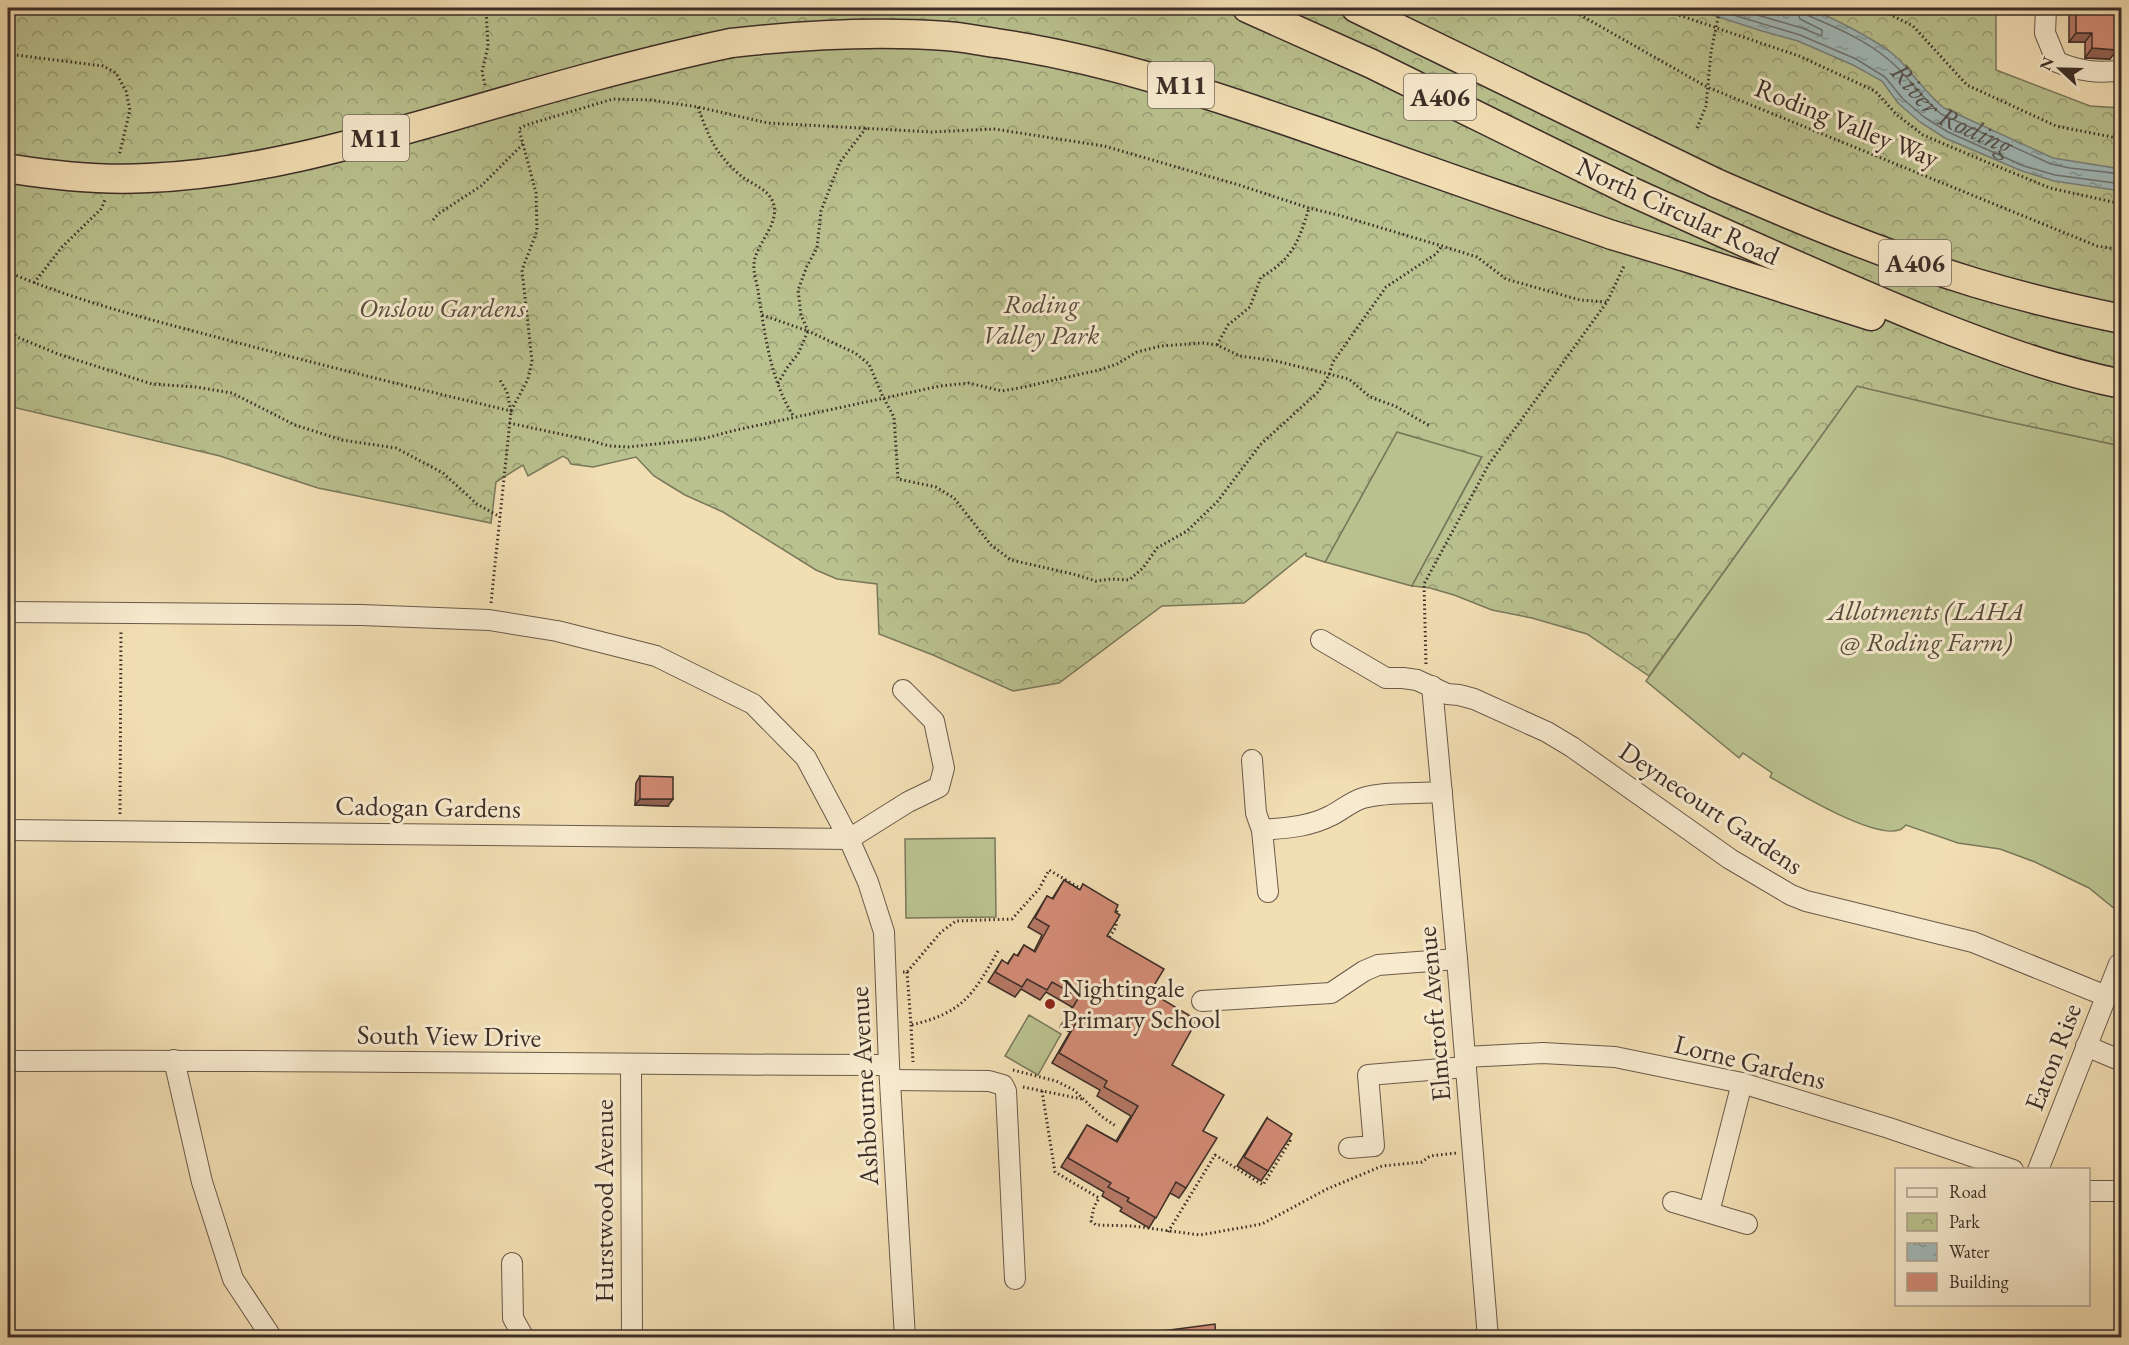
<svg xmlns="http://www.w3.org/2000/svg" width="2129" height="1345" font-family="'EB Garamond',serif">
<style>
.green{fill:#b9c18e;stroke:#7a785b;stroke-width:1.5}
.park{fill:url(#park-crowns);stroke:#7a785b;stroke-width:1.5}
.water{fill:url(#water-ripples);stroke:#78817e;stroke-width:1.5}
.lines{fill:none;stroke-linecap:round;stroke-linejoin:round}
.shore{stroke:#6e7470;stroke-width:1.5}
.minor-casing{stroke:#6a5a4b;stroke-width:22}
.highway-casing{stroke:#3c2e28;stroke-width:31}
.path{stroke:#3c2e28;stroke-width:3;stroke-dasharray:1.5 3;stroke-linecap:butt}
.minor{stroke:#f7eace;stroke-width:20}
.highway{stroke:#f2deb3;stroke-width:28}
.highway-bridge-casing{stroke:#3c2e28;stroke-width:31;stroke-linecap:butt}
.highway-bridge{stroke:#f2deb3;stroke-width:28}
.wall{fill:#b57865;stroke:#3c2e28;stroke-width:1.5}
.shaded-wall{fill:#936152;stroke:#3c2e28;stroke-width:1.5}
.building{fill:#d28b75;stroke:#3c2e28;stroke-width:1.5}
.poi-dot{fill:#8f2418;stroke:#f7eace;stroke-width:2}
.labels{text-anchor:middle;stroke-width:6;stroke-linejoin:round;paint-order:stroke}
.shield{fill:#f7eace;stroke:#74665a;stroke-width:1.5}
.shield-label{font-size:26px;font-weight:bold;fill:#3c2e28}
.street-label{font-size:27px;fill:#3c2e28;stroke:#f7eace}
.park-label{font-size:27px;font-style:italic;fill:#554b3c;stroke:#f7eace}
.poi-label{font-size:27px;fill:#3c2e28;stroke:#f7eace;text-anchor:start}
.water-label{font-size:28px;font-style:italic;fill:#55514c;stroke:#f7eace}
</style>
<defs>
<pattern id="park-crowns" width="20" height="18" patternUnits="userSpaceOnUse" patternTransform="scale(1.5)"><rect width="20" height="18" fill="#b9c18e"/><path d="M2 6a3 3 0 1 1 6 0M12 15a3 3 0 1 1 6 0" fill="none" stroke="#989d74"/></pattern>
<pattern id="water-ripples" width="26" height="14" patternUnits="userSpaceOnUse" patternTransform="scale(1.5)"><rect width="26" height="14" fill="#a0b9b8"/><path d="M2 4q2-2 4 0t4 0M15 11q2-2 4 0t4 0" fill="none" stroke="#849796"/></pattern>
</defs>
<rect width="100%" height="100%" fill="#f2deb3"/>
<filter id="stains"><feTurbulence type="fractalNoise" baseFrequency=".00333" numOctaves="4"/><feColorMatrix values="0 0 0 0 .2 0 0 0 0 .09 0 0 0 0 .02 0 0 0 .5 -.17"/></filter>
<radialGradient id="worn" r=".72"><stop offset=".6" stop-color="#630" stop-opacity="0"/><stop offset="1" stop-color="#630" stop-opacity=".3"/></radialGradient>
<g class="green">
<path d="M1857 386 1996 419 2121 446V914L2089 888 2035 862 2000 849 1958 843 1906 825C1905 826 1901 830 1899 830 1873 839 1794 791 1770 777L1772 773 1743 753 1739 758 1646 681Z"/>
<polygon points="1397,432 1482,456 1412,586 1325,562"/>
<polygon points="995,838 996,917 906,918 905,839"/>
<polygon points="1029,1015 1061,1034 1038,1075 1005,1056"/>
</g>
<polygon class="park" points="8,8 1996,8 1996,70 2090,106 2121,108 2121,446 1996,419 1857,386 1649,676 1587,634 1532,618 1492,610 1454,595 1430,588 1412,586 1482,457 1397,432 1325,562 1306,556 1306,553 1244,603 1162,606 1059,683 1013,691 933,655 879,634 877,584 837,579 816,570 723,512 685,495 667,484 654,476 636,457 593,467 571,464 568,459 563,456 528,476 523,465 496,482 491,523 318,488 220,456 8,406"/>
<path class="water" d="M1691 8C1727 7 1766 4 1801 8 1820 9 1879 42 1894 55 1912 71 1925 93 1944 108L2053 158 2121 169V191L2054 181 2022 171 1945 138 1920 122 1898 103 1882 81 1853 65 1798 41 1762 31Z"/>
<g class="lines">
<g class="shore">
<polyline points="1710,8 1800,35 1856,59 1885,77 1903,99 1924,117 1948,132 2024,166 2055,175 2122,184"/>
<polyline points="1733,8 1802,28 1819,35 1822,35 1822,30 1800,19 1796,8"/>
<path id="s1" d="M1803 8 1807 15C1835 27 1866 40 1889 60 1909 76 1921 98 1941 114L2051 164 2070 168 2122 174"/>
</g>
<defs>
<g id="minor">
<path d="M2046 8 2045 33 2057 62C2079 71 2098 74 2122 70"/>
<polyline points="8,612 361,615 489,620 557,631 656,656 753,704 806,758 849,839 868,882 884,932 889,1065 905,1338"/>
<polyline points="1321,640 1386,678 1403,678 1417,680 1447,694 1459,695 1474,699 1547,732 1572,747 1730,859 1791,895 1806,901 1973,942 2106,996"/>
<polyline points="1432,686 1457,959 1488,1338"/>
<polyline points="1252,760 1256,813 1262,830 1268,892"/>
<polyline points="8,830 849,839"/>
<path d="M1262 830C1285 828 1309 827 1330 816 1341 811 1350 802 1363 798 1387 791 1417 794 1442 792"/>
<polyline points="849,839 908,802 939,787 944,768 934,721 903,690"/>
<polyline points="1202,1001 1331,993 1364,971 1378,965 1457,959"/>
<polyline points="2086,1046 2122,1061"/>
<polyline points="1465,1057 1543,1053 1615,1057 1742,1083 1889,1128 2013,1170"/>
<polyline points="174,1060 202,1182 233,1279 272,1338"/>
<path d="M8 1061C301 1059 595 1065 889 1065"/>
<polyline points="631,1065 632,1338"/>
<polyline points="890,1080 989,1081 1003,1085 1006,1091 1015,1279"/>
<polyline points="1349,1148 1374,1146 1368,1075 1466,1067"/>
<polyline points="2038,1170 2119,964"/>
<polyline points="2088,1191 2122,1191"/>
<polyline points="1673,1202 1747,1224"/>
<polyline points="1709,1212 1742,1083"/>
<polyline points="512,1263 513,1318 524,1338"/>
</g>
<g id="highway">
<polyline points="1247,8 1372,64 1630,191"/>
<polyline points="1356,8 1648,150"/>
<path d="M731 43C802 35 874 31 946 36 963 37 979 41 996 43 1106 59 1209 94 1313 130 1413 165 1512 200 1612 235"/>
<path d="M1716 183C1801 220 1887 256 1976 283 2023 297 2073 309 2122 319"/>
<path d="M1699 222C1777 257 1855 292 1934 324 1995 348 2057 371 2122 384"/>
<polyline points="1682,256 1871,316"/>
</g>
</defs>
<use href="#minor" class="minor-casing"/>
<use href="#highway" class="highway-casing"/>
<g class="path">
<polyline points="1568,8 1707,87 2097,246 2122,250"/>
<polyline points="1658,8 1799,56 1875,91 1897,115 1923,135 1984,161 2050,188 2122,204"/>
<polyline points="1877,8 1913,26 1967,85 2056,126 2122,139"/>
<polyline points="8,54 103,66 116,73 126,91 130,110 119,156"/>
<polyline points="485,85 482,72 488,46 486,8"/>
<path d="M698 107C709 138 715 153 740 175 751 184 766 188 772 200 783 222 755 244 754 264 753 272 757 283 758 291 765 334 770 380 794 417"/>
<polyline points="866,128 840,162 821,211 817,248 807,266 798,290 801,315 808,331 855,353 869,364 883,397 894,417 898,479 936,487 954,498 991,545 1011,560 1073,574 1096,581 1111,579 1129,580 1143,568 1157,548 1187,531 1217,502 1260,445 1318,392 1329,375 1333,362 1386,287 1436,254 1442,246"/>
<polyline points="1697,128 1706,106 1711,52 1720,8"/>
<polyline points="433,220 438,214 481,186 523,144"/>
<path d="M8 272C76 301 148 319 220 338 317 364 413 388 511 411L507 392 500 380"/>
<polyline points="34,283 62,247 101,209 105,200"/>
<polyline points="762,315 808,331 798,354 787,368 777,385"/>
<polyline points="8,329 17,337 58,354 152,384 196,387 232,393 295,425 342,440 396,448 443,473 477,504 500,517"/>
<path d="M1217 345 1228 325 1250 307 1261 277C1292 260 1299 241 1309 208"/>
<polyline points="509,423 589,440 609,446 628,447 702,439 736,430 940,386 969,383 1002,391 1024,387 1099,370 1117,364 1137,352 1161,346 1203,343 1217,345 1240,356 1276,361 1349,379 1370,397 1395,406 1430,426"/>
<polyline points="491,603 511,411 528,379 532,361 522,270 537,231 536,193 519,129 526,125 613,99 650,100 698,107 768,123 932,132 994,129 1104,146 1239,185 1309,208 1338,215 1442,246 1477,257 1506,279 1580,300 1607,302"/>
<polyline points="1426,664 1424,584 1489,464 1607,302 1625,264"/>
<polyline points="120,814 121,631"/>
<polyline points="1107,941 1116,927 1117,910 1115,909"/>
<polyline points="903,972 907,972 941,932 956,921 1012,919 1039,889 1049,870 1083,890"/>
<path d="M907 972 911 1025C963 1013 973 995 998 951"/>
<polyline points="911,1025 913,1062"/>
<polyline points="1013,1070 1056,1081 1074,1090 1101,1116 1117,1127"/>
<polyline points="1023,1087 1082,1099"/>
<polyline points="1042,1091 1055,1172 1099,1198 1094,1207 1091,1221 1096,1225 1133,1226 1200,1235 1262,1224 1327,1189 1382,1166 1422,1162 1430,1156 1457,1153"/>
<polyline points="1168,1232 1215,1155 1263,1185 1290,1141 1286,1139"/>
</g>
<use href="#minor" class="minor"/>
<use href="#highway" class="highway"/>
<defs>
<g id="highway-bridge">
<polyline points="1648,150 1716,183"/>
<path d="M12 169C57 176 102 181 148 178 250 174 352 145 450 117 543 90 636 63 731 43"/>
<polyline points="1630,191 1699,222"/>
<polyline points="1612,235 1682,256"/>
</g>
</defs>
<use href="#highway-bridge" class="highway-bridge-casing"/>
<use href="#highway-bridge" class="highway-bridge"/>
</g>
<g class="wall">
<polygon points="2069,8 2121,8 2121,43 2117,43 2110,59 2085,58 2085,42 2069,42"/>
<polygon points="640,776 668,806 635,805 636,783"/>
<polygon points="1064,880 1080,890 1083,884 1115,912 1107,936 1150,992 1172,1065 1203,1131 1186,1188 1179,1198 1170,1193 1149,1228 1120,1211 1122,1208 1102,1196 1104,1192 1061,1167 1087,1125 1116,1141 1131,1116 1097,1096 1100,1090 1052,1063 1070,1032 1060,1027 1072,1007 1046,992 1040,1000 1021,989 1015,997 988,982 1002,960 1007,964 1014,954 1017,956 1024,945 1034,951 1042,935 1028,927 1047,896 1052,899"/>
<polygon points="1267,1118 1268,1171 1261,1181 1237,1166"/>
</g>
<g class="shaded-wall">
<polygon points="2076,33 2092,33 2085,42 2069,42"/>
<polygon points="2117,33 2121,33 2121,43 2110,43"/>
<polygon points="2092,48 2117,50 2110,59 2085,58"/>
<polygon points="640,799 673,799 668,806 635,805"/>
</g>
<g class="building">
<polygon points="2076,8 2121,8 2121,33 2117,33 2117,50 2092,48 2092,33 2076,33"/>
<polygon points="640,776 673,777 673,799 640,799"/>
<polygon points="1064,880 1080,890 1083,884 1118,905 1115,912 1120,915 1107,936 1164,969 1150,992 1197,1020 1172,1065 1224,1095 1203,1131 1217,1138 1186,1188 1176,1182 1156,1218 1127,1201 1129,1198 1108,1187 1111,1183 1068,1158 1087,1125 1117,1142 1138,1106 1104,1087 1107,1081 1059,1053 1076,1023 1067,1017 1079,997 1052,982 1047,990 1027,979 1022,987 995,972 1002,960 1008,964 1014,954 1018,956 1024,945 1035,952 1049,926 1035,918 1047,896 1053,899"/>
<polygon points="1267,1118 1292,1134 1268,1171 1244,1157"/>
<polygon points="1215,1324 1216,1338 1156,1338 1155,1332"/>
</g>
<circle class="poi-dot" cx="1050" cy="1004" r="6"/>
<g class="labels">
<g class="shield">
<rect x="1148" y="62" width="66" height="46" rx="4.5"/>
<rect x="1404" y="74" width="72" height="46" rx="4.5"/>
<rect x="343" y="115" width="66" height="46" rx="4.5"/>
<rect x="1879" y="240" width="72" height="46" rx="4.5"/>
</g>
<g class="shield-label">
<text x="1181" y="94">M11</text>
<text x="1440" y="106">A406</text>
<text x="376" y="147">M11</text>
<text x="1915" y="272">A406</text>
</g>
<g class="street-label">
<text transform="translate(1847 123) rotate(22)" y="9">Roding Valley Way</text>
<text transform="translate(1678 211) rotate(25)" y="9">North Circular Road</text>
<text transform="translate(428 807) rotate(1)" y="9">Cadogan Gardens</text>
<text transform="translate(1711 808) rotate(34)" y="9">Deynecourt Gardens</text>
<text transform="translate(1434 1014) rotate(-95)" y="9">Elmcroft Avenue</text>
<text transform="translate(449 1036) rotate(1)" y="9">South View Drive</text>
<text transform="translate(2053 1057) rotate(-69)" y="9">Eaton Rise</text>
<text transform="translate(1750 1062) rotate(14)" y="9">Lorne Gardens</text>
<text transform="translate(864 1086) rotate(-93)" y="9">Ashbourne Avenue</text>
<text transform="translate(604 1201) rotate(-90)" y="9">Hurstwood Avenue</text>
</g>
<g class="park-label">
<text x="1041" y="313">Roding<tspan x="1041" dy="31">Valley Park</tspan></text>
<text x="442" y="317">Onslow Gardens</text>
<text x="1926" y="620">Allotments (LAHA<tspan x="1926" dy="31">@ Roding Farm)</tspan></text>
</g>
<g class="poi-label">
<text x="1062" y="997">Nightingale<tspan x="1062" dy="31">Primary School</tspan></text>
</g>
<g class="water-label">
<text dy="10" stroke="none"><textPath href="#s1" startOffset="183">River Roding</textPath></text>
</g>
</g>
<rect width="2129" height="1345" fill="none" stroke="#f2deb3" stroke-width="30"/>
<rect x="9" y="9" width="2111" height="1327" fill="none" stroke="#3c2e28" stroke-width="3"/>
<rect x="15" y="15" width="2099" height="1315" fill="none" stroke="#3c2e28" stroke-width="1.5"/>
<rect x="1895" y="1168" width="195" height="138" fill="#f7eace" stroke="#ac9f8c" stroke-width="1.5"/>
<rect x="1907" y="1188" width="30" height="9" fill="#f7eace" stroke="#ac9f8c" stroke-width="1.5"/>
<text x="1949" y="1198" font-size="18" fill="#3c2e28">Road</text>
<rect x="1907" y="1213" width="30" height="18" fill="url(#park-crowns)" stroke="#ac9f8c" stroke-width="1.5"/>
<text x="1949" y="1228" font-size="18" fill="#3c2e28">Park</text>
<rect x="1907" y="1243" width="30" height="18" fill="url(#water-ripples)" stroke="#ac9f8c" stroke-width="1.5"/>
<text x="1949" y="1258" font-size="18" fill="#3c2e28">Water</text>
<rect x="1907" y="1273" width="30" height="18" fill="#d28b75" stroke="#ac9f8c" stroke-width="1.5"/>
<text x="1949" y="1288" font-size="18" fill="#3c2e28">Building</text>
<g transform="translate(2060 69) rotate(292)" stroke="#f7eace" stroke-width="4.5" paint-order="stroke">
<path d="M0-4.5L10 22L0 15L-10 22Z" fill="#3c2e28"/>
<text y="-9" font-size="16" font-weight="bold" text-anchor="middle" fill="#3c2e28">N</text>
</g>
<rect width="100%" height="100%" filter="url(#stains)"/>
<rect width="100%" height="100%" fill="url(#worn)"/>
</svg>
